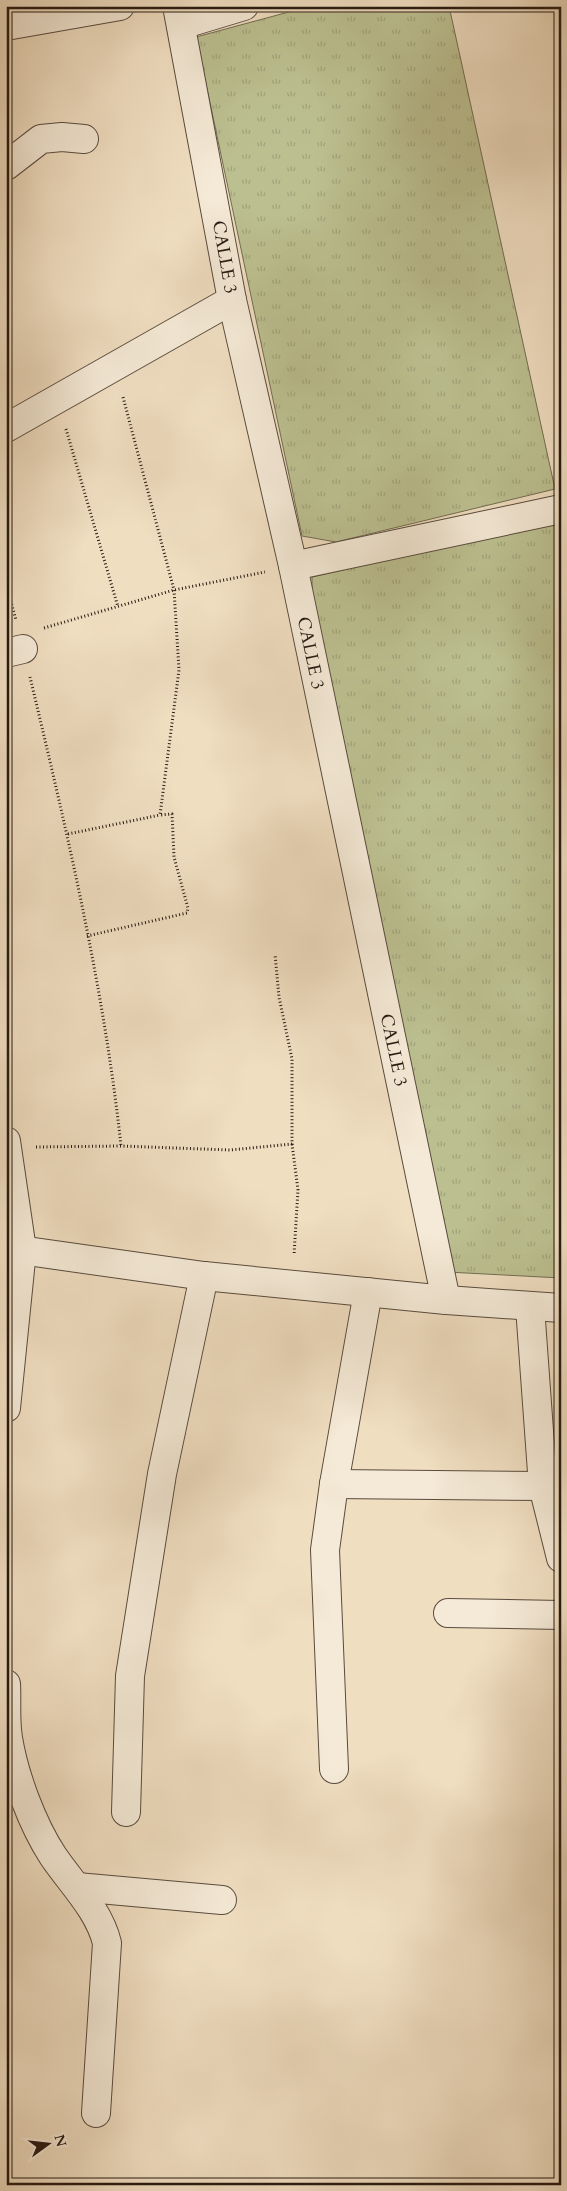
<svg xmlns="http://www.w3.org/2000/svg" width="567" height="2191" font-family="Cardo,serif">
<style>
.grass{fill:url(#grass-tufts);stroke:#726d52}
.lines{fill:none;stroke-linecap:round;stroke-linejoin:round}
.minor-casing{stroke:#594b3e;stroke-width:30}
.path{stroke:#271a12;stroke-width:3;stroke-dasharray:1 2.5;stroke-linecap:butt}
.minor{stroke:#f5ead7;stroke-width:28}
.labels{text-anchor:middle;stroke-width:4;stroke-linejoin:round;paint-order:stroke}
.street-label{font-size:18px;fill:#271a12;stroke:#f5ead7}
</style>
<defs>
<pattern id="grass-tufts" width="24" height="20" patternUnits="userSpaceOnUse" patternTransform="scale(1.25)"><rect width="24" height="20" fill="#bcc091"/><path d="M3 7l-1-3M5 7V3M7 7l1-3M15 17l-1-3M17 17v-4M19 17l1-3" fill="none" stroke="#a2a47c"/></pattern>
</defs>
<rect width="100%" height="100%" fill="#f0dec1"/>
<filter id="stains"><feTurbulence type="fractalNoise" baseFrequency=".004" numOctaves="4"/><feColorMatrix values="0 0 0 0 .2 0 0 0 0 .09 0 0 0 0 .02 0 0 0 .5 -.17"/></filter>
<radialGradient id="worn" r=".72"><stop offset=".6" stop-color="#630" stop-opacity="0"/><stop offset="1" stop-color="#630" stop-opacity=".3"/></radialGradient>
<g class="grass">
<polygon points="311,6 449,6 555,489 336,542 302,536 196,37"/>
<polygon points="561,520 561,1278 447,1272 312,613 312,577"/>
</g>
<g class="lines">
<defs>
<g id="minor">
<polyline points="177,6 232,300 293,566 446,1300"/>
<polyline points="181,25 244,6"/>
<polyline points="6,26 120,6"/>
<polyline points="6,166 41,139 62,137 84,139"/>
<polyline points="6,428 232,300"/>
<polyline points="293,566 561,509"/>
<polyline points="6,653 23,649"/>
<polyline points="6,1141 22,1250 6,1408"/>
<polyline points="6,1248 204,1276 446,1300 561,1308"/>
<polyline points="530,1307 543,1486 561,1558"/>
<polyline points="334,1484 543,1486"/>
<polyline points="448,1613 561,1615"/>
<path d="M6 1684C7 1701 5 1720 8 1738 14 1775 32 1824 53 1856 72 1884 99 1910 107 1943L96 2113"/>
<polyline points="334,1769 325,1550 334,1484 368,1292"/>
<polyline points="126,1812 130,1676 162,1474 204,1276"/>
<polyline points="77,1887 222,1900"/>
</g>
</defs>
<use href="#minor" class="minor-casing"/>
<g class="path">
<polyline points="66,429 118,607"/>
<polyline points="6,584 16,620"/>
<polyline points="44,628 174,590 265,572"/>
<path d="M30 677C67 832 104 988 121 1146"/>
<polyline points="68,834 160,815"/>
<polyline points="87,936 187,913 188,908 174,857 172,814 160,815 179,670 174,590 123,397"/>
<polyline points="292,1144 298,1190 294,1255"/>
<polyline points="36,1147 121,1146 230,1150 292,1144 292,1059 279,997 275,954"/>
</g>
<use href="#minor" class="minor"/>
</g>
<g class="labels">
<g class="street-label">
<text transform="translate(225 257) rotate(80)" y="6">CALLE 3</text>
<text transform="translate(311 653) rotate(78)" y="6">CALLE 3</text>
<text transform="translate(394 1050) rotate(78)" y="6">CALLE 3</text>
</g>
</g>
<rect width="567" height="2191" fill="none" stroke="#f0dec1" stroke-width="25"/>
<rect x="8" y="8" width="552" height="2176" fill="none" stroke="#271a12" stroke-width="2.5"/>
<rect x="12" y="12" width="542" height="2166" fill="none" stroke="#271a12"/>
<g transform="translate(48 2144) rotate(75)" stroke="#f5ead7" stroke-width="4" paint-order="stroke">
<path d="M0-4L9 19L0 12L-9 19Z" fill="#271a12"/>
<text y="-8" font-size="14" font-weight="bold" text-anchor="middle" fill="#271a12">N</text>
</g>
<rect width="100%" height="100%" filter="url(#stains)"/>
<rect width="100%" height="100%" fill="url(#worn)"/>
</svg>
